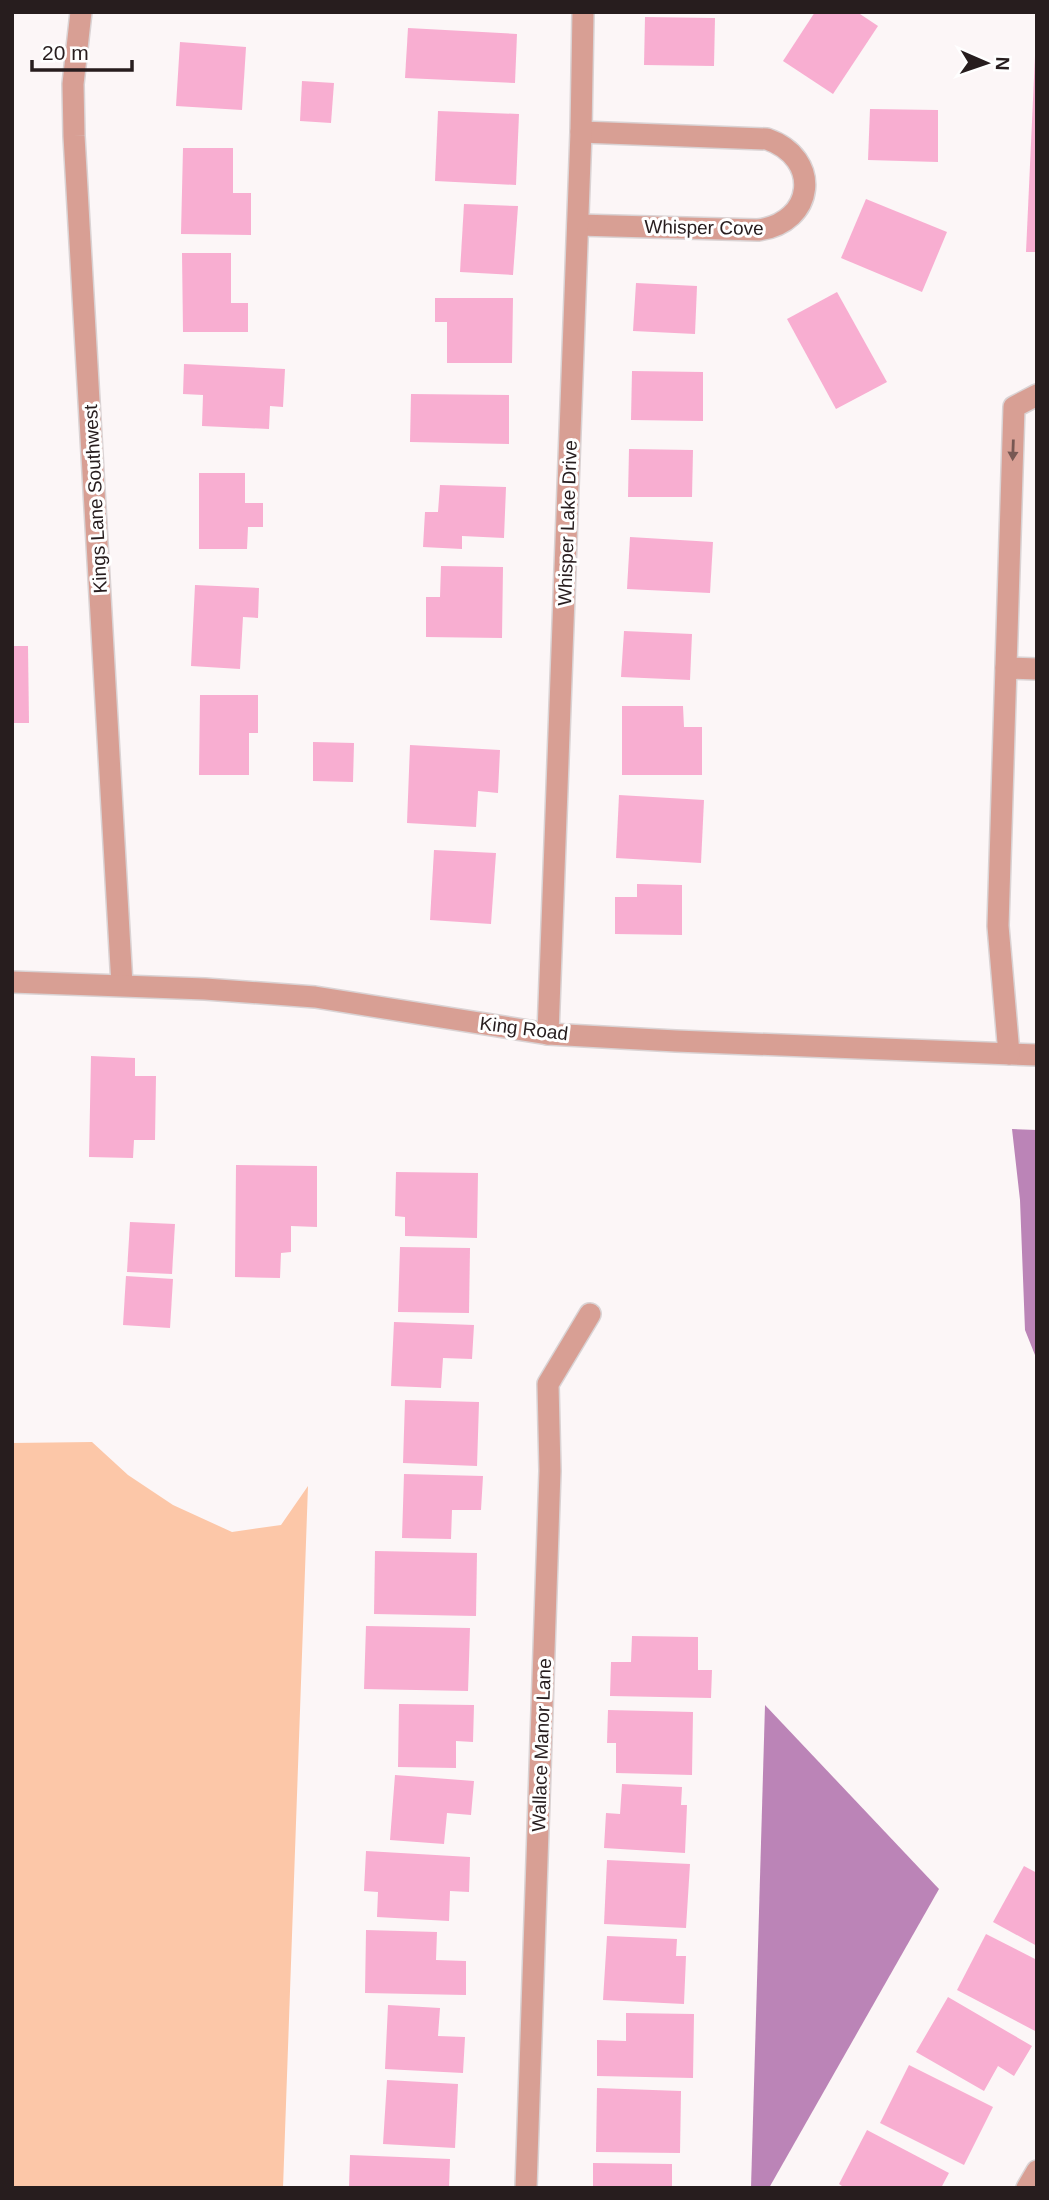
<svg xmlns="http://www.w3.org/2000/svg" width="1049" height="2200" font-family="Helvetica,sans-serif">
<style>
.green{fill:#fcc7a8}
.water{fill:#bb84b7}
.building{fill:#f8aed1}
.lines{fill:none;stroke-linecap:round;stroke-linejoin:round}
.minor-casing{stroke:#dad3d4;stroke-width:24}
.minor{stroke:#d89f94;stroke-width:21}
.oneway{fill:#775853}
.labels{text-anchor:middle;stroke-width:6;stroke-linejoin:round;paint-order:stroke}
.street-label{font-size:19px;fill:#271d1e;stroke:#fff}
</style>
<rect width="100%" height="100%" fill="#fcf6f7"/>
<polygon class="green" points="92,1442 128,1475 173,1505 232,1532 281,1525 308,1486 283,2188 12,2188 12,1443"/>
<g class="water">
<polygon points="1012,1129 1037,1130 1037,1360 1025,1330 1020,1200"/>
<polygon points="765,1705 939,1889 769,2188 751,2188"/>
</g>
<g class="building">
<polygon points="815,12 857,12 878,26 833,94 783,61"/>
<polygon points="645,17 715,18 714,66 644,65"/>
<polygon points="408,28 517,34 515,83 405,78"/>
<polygon points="180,42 246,47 242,110 176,106"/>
<polygon points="1035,56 1037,56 1037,252 1026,252"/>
<polygon points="302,81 334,83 331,123 300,121"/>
<polygon points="870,109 938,110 938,162 868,160"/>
<polygon points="438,111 519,114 516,185 435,181"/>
<polygon points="183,148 233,148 233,193 251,193 251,235 181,234"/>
<polygon points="866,199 947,232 922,292 841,258"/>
<polygon points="464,204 518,206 513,275 460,272"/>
<polygon points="182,253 231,253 231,303 248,303 248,332 183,332"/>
<polygon points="636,283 697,286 695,334 633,331"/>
<polygon points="837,292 887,382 836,409 787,319"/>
<polygon points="435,298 513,298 512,363 447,363 447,322 435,322"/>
<polygon points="184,364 285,369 283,407 270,406 269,429 202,426 203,395 183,394"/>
<polygon points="632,371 703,372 703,421 631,420"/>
<polygon points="411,394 509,395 509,444 410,442"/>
<polygon points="629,449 693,450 692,497 628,497"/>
<polygon points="199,473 245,473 245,503 263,503 263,527 248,527 247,549 199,549"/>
<polygon points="440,485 506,487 504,538 462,536 462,549 423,547 425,512 438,512"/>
<polygon points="630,537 713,542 710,593 627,589"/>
<polygon points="441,566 503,567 502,638 426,637 426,597 440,597"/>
<polygon points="195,585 259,588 258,618 243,617 240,669 191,666"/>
<polygon points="624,631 692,634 690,680 621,677"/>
<polygon points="12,646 28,646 29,723 12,723"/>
<polygon points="200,695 258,695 258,733 249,733 249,775 199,775"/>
<polygon points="622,706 683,706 684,727 702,727 702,775 622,775"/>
<polygon points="313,742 354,743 353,782 313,781"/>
<polygon points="410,745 500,750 498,793 478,791 476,827 407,823"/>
<polygon points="619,795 704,800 701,863 616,858"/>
<polygon points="434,850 496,853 491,924 430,920"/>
<polygon points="637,884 682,885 682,935 615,934 615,897 637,897"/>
<polygon points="91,1056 135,1058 135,1076 156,1076 155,1140 134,1140 133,1158 89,1157"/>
<polygon points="236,1165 317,1166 317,1227 291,1226 291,1252 281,1253 280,1278 235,1277"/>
<polygon points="396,1172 478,1173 477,1238 405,1236 405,1217 395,1216"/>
<polygon points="130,1222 175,1224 172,1274 127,1272"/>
<polygon points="400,1247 470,1248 469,1313 398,1312"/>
<polygon points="126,1276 173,1279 170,1328 123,1325"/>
<polygon points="394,1322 474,1325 472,1359 443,1358 441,1388 391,1386"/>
<polygon points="405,1400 479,1402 477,1466 403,1463"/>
<polygon points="404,1474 483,1476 481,1510 452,1510 451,1539 402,1538"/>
<polygon points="375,1551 477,1553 476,1616 374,1614"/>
<polygon points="366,1626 470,1628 468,1691 364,1689"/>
<polygon points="632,1636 698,1637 698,1670 712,1670 711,1698 610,1696 611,1662 631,1662"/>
<polygon points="399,1704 474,1705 473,1742 456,1741 456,1768 398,1767"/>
<polygon points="608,1710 693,1712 692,1775 616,1773 616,1743 607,1743"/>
<polygon points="395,1775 474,1781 471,1815 447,1813 444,1844 390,1840"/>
<polygon points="622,1784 682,1787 681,1805 687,1805 685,1853 604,1848 606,1813 620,1814"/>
<polygon points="366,1851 470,1857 469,1892 450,1891 449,1921 377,1917 378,1892 364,1891"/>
<polygon points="607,1860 690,1864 686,1928 604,1924"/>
<polygon points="1024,1866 1037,1873 1037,1946 993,1922"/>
<polygon points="366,1930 437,1932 436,1960 466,1961 466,1995 365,1993"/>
<polygon points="986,1934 1037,1960 1037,2032 957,1990"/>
<polygon points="607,1936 677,1939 676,1956 686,1956 684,2004 603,2000"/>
<polygon points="948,1997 1032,2046 1014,2076 998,2066 984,2091 916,2052"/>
<polygon points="388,2005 440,2008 438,2036 465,2037 463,2073 385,2069"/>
<polygon points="626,2013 694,2014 693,2078 597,2076 597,2040 626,2041"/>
<polygon points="909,2065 993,2107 964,2165 880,2123"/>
<polygon points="387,2080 458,2084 455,2148 383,2144"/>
<polygon points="597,2088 681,2091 680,2153 596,2152"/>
<polygon points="867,2130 949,2173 941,2188 845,2188 839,2184"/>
<polygon points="350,2155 450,2159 449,2188 349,2188"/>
<polygon points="593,2163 672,2164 672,2188 593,2188"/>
</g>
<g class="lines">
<defs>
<g id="minor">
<polyline points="81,12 73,84 74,136 122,985"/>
<path d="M578 225 758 230C815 223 822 158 767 139L581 132"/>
<polyline points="1006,668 1037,669"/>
<polyline points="12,982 205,989 315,997 548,1034 676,1041 1037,1055"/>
<polyline points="548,1034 581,132 583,12"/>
<polyline points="1009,1054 998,926 1014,407 1037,395"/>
<polyline points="526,2188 550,1471 548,1384 590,1314"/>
<polyline points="1027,2188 1037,2171"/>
</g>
</defs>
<use href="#minor" class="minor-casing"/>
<use href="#minor" class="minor"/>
</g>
<defs><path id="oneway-solid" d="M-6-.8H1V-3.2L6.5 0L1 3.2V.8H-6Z" transform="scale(1.75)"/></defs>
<use class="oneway" href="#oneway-solid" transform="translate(1013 450) rotate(92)"/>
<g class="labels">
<g class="street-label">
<text transform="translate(704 227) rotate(1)" y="7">Whisper Cove</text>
<text transform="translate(95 499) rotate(-93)" y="7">Kings Lane Southwest</text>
<text transform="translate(567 523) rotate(-88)" y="7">Whisper Lake Drive</text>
<text transform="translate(524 1028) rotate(7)" y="7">King Road</text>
<text transform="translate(541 1745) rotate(-88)" y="7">Wallace Manor Lane</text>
</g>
</g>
<rect width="1049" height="2200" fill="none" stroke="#271d1e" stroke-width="28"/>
<g transform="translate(986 63) rotate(92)" stroke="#ffffff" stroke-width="5" paint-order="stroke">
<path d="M0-5L12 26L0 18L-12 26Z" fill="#271d1e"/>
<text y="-10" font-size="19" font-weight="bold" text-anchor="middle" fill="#271d1e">N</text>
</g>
<path d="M32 60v10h100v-10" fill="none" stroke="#271d1e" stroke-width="3.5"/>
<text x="42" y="60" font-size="21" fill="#271d1e" stroke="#ffffff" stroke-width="5" paint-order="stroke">20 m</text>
</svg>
